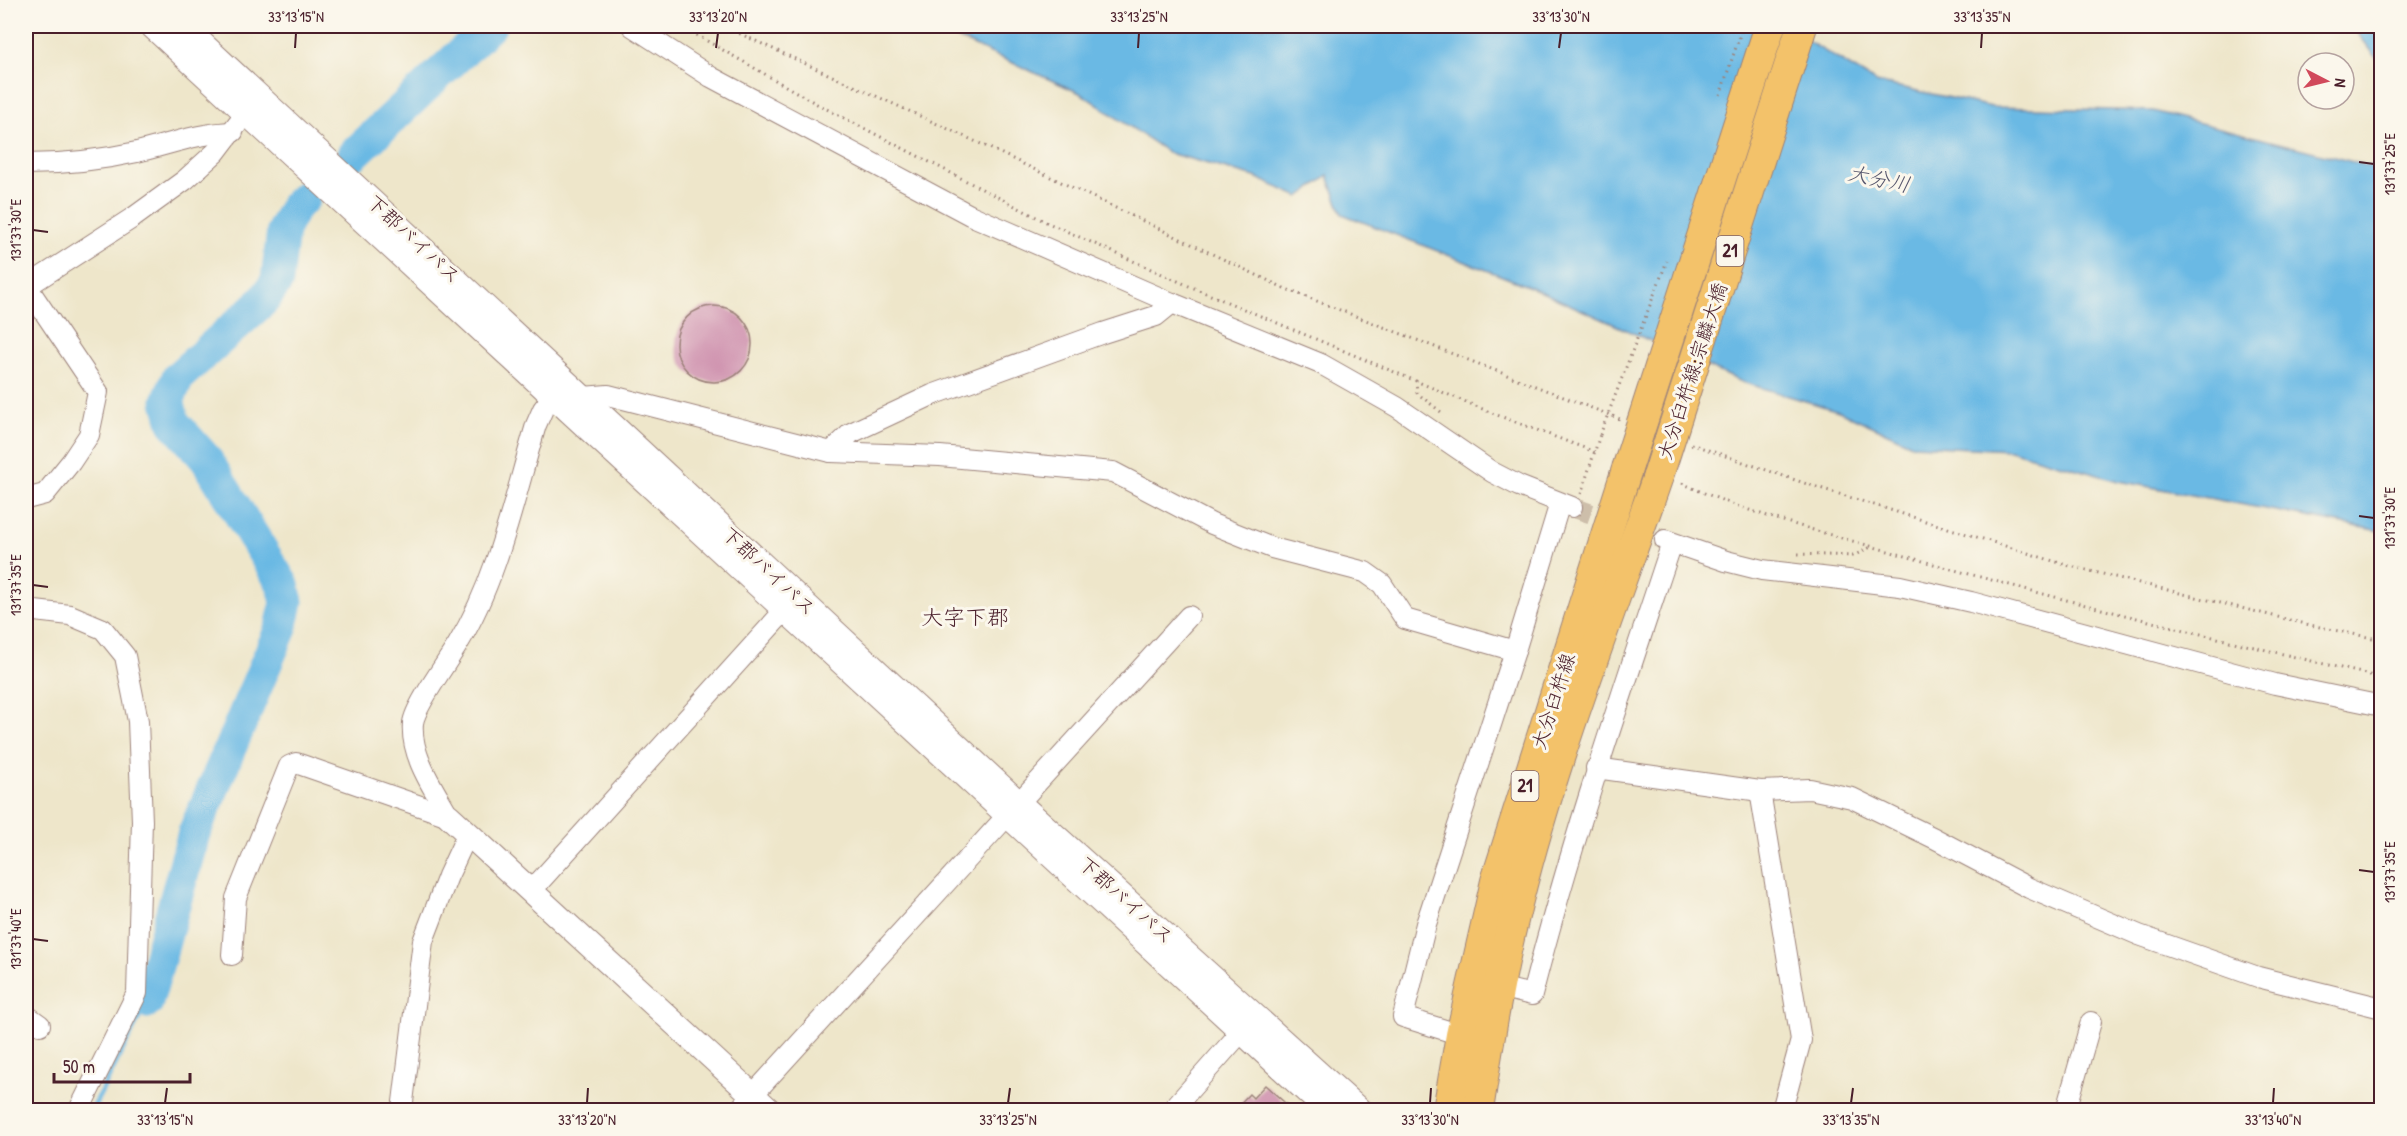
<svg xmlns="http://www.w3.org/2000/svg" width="2407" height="1136" font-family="'Patrick Hand','Klee One',sans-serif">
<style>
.water{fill:#6ab9e4;stroke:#5a6c88;stroke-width:1.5}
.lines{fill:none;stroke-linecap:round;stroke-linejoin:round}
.stream{stroke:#6ab9e4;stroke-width:5}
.river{stroke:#6ab9e4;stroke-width:33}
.building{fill:#d094b0}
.minor-tunnel{stroke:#cdbeaa;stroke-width:20;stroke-dasharray:20 10;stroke-linecap:butt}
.minor-casing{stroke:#9c827a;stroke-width:22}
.tertiary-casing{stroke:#9c827a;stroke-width:26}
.primary-casing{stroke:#9c827a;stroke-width:32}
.path{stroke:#9c827a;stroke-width:3;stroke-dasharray:1.5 4.5;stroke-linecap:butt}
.minor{stroke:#fff;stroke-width:20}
.tertiary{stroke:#fff;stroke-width:24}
.primary{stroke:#f3c26a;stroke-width:30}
.primary-bridge-casing{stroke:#9c827a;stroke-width:32;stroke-linecap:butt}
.path-bridge{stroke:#9c827a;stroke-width:3;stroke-dasharray:1.5 4.5;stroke-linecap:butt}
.primary-bridge{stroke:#f3c26a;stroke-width:30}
.ticks{fill:none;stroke:#4a1f2b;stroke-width:2}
.labels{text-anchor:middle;stroke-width:6;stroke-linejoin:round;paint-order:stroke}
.shield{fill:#fbf7ec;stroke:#7f6065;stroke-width:1.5}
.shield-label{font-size:18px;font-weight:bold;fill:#4a1f2b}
.street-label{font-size:20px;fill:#4a1f2b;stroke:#fbf7ec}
.water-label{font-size:21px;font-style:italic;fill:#55556c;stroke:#fbf7ec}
.quarter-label{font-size:22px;fill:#4a1f2b;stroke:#fbf7ec}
.neatline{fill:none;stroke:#4a1f2b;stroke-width:2}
.ticks-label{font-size:15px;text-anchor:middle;fill:#4a1f2b}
</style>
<rect width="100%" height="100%" fill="#fbf7ec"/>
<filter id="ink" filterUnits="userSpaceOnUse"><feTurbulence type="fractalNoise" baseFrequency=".0167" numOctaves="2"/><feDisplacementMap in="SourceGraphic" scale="12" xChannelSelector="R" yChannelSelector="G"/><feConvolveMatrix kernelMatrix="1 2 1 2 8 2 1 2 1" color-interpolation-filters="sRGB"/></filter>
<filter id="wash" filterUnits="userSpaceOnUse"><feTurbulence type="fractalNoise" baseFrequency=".008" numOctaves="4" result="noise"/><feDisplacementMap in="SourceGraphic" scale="24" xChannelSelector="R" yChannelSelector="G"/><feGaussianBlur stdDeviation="1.35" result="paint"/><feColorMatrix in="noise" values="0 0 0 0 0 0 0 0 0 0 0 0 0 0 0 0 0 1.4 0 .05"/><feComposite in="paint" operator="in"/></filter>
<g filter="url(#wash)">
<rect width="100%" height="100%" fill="#eee6ca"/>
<g class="water">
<polygon points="933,26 1783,26 1876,82 1992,107 2153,111 2381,169 2381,531 2119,481 2010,450 1914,445 1839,411 1742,382 1533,288 1342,214 1328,176 1299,197 1255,177 1169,153 1080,93 939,30"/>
<polygon points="2352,26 2381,26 2381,63"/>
</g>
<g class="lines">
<polyline class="stream" points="92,1110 147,1002"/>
<g class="river">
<polyline points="354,154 490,26"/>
<polyline points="147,1002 194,833 281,628 287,602 283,585 206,459 174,423 168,401 178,377 264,300 277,281 283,230 296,205 304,198"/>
</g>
</g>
<g id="blocks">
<g class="building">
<circle cx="714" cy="344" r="38"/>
<polygon points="1265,1085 1293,1110 1234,1110 1249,1094 1253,1098"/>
</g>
</g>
</g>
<g filter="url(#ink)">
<use href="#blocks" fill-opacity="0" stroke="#9c827a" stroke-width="1.5"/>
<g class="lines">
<polyline class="minor-tunnel" points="1572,507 1665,540"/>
<defs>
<g id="minor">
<polyline points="632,26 711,77 970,215 1172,303 1321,364 1397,407 1492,472 1519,486 1572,507"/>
<path d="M26 164C62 164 101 160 137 152 171 144 198 133 233 132"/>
<polyline points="26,287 134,217 185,180 216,152 254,102"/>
<polyline points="583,397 608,395 831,452 940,456 1113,472 1212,524 1272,548 1365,572 1382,584 1405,619 1515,651"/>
<polyline points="831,452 851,433 932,395 1103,333 1156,316 1172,303"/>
<polyline points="26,499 45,494 71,462 89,435 98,392 28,288"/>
<polyline points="1665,540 1726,561 1762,570 1900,586 1971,602 2275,684 2382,706"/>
<polyline points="26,610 70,615 103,629 125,656 138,721 142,821 137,993 79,1110"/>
<polyline points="1596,768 1760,791 1810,789 1852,798 1934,838 2029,888 2139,935 2258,977 2382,1008"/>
<polyline points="1760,791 1801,1040 1782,1110"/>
<path d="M449 816C434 789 410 756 413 723 415 706 448 661 458 644 498 578 514 499 536 425L543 409 553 396"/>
<polyline points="531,891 795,599"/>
<polyline points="232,955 236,898 289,766 296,763 449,816"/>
<path d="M1499 987 1532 995C1571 842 1622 693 1672 543"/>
<polyline points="26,1015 40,1025"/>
<polyline points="1461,1035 1403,1017 1426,924 1515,651 1560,503"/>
<polyline points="402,1110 423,941 448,876 468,833"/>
<polyline points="739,1110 1189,616"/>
<polyline points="1172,1110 1241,1032"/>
<polyline points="2066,1110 2091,1022"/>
</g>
<g id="tertiary">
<polyline points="152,26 1327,1110"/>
<polyline points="183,26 1020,804 1359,1110"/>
<polyline points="449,816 769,1110"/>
</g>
<g id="primary">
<polyline points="1448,1110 1461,1035 1496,881 1627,469"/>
<path d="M1478 1110C1489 1039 1501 966 1519 896 1555 753 1610 615 1658 476"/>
</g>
</defs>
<use href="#minor" class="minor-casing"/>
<use href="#tertiary" class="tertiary-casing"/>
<use href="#primary" class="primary-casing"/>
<g class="path">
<polyline points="681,26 817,104 1046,222 1189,286 1497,415 1595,452"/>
<polyline points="723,26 981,144 1286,289 1620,419"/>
<polyline points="1416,380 1417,393 1441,412"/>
<polyline points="1691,444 1804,483 2066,565 2310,625 2382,640"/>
<path d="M1682 483C1749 515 1830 534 1902 555 2061 601 2221 639 2382 678"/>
<polyline points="1581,494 1600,435"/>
<polyline points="1798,554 1853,556 1871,547"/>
</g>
<use href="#minor" class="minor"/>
<use href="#tertiary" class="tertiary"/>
<use href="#primary" class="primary"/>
<defs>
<g id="primary-bridge">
<polyline points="1627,469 1770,26"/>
<polyline points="1658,476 1802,26"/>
</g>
</defs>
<use href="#primary-bridge" class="primary-bridge-casing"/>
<g class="path-bridge">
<polyline points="1720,95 1743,26"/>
<polyline points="1600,435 1667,261"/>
</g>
<use href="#primary-bridge" class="primary-bridge"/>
</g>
</g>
<path class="ticks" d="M295 48 296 33M716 48 718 33M1138 48 1139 33M1559 48 1561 33M1981 48 1982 33M2359 162 2374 164M33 230 48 232M2359 516 2374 518M33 585 48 587M2359 870 2374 872M33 939 48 941M165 1103 167 1088M587 1103 588 1088M1008 1103 1010 1088M1430 1103 1431 1088M1851 1103 1853 1088M2273 1103 2274 1088"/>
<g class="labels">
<g class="shield">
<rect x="1716.5" y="236" width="27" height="30" rx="4.5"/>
<rect x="1511.5" y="771" width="27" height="30" rx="4.5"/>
</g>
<g class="shield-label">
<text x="1730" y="257">21</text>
<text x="1525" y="792">21</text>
</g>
<g class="street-label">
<text transform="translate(414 239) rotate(43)" y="7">下郡バイパス</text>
<text transform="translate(1692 371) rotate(-72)" y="7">大分臼杵線;宗麟大橋</text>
<text transform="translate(769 571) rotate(43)" y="7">下郡バイパス</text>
<text transform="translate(1553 701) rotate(-72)" y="7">大分臼杵線</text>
<text transform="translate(1126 900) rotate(42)" y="7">下郡バイパス</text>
</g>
<g class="water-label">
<text transform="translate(1879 179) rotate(12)" y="7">大分川</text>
</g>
<g class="quarter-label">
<text x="965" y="625">大字下郡</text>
</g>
</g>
<rect width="2407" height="1136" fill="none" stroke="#fbf7ec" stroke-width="66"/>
<g transform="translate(2326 81) rotate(97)"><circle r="28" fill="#fbf7ec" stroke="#b4a19f" stroke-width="1.5"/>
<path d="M0-4.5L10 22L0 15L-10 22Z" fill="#d1495b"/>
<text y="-9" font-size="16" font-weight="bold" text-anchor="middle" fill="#4a1f2b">N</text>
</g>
<path d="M54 1073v9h136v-9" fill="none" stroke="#4a1f2b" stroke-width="3"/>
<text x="63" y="1073" font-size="18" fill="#4a1f2b" stroke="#fbf7ec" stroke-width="4.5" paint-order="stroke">50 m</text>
<rect x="33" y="33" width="2341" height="1070" class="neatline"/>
<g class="ticks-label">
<text x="296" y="22">33°13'15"N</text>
<text x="718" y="22">33°13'20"N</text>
<text x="1139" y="22">33°13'25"N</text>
<text x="1561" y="22">33°13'30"N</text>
<text x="1982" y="22">33°13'35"N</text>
<text transform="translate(2390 164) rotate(-90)" y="5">131°37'25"E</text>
<text transform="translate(16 230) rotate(-90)" y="5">131°37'30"E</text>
<text transform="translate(2390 518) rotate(-90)" y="5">131°37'30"E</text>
<text transform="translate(16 585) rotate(-90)" y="5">131°37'35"E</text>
<text transform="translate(2390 872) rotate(-90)" y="5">131°37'35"E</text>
<text transform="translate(16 939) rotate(-90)" y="5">131°37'40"E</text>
<text x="165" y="1125">33°13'15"N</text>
<text x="587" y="1125">33°13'20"N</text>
<text x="1008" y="1125">33°13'25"N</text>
<text x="1430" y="1125">33°13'30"N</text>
<text x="1851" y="1125">33°13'35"N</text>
<text x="2273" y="1125">33°13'40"N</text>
</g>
</svg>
